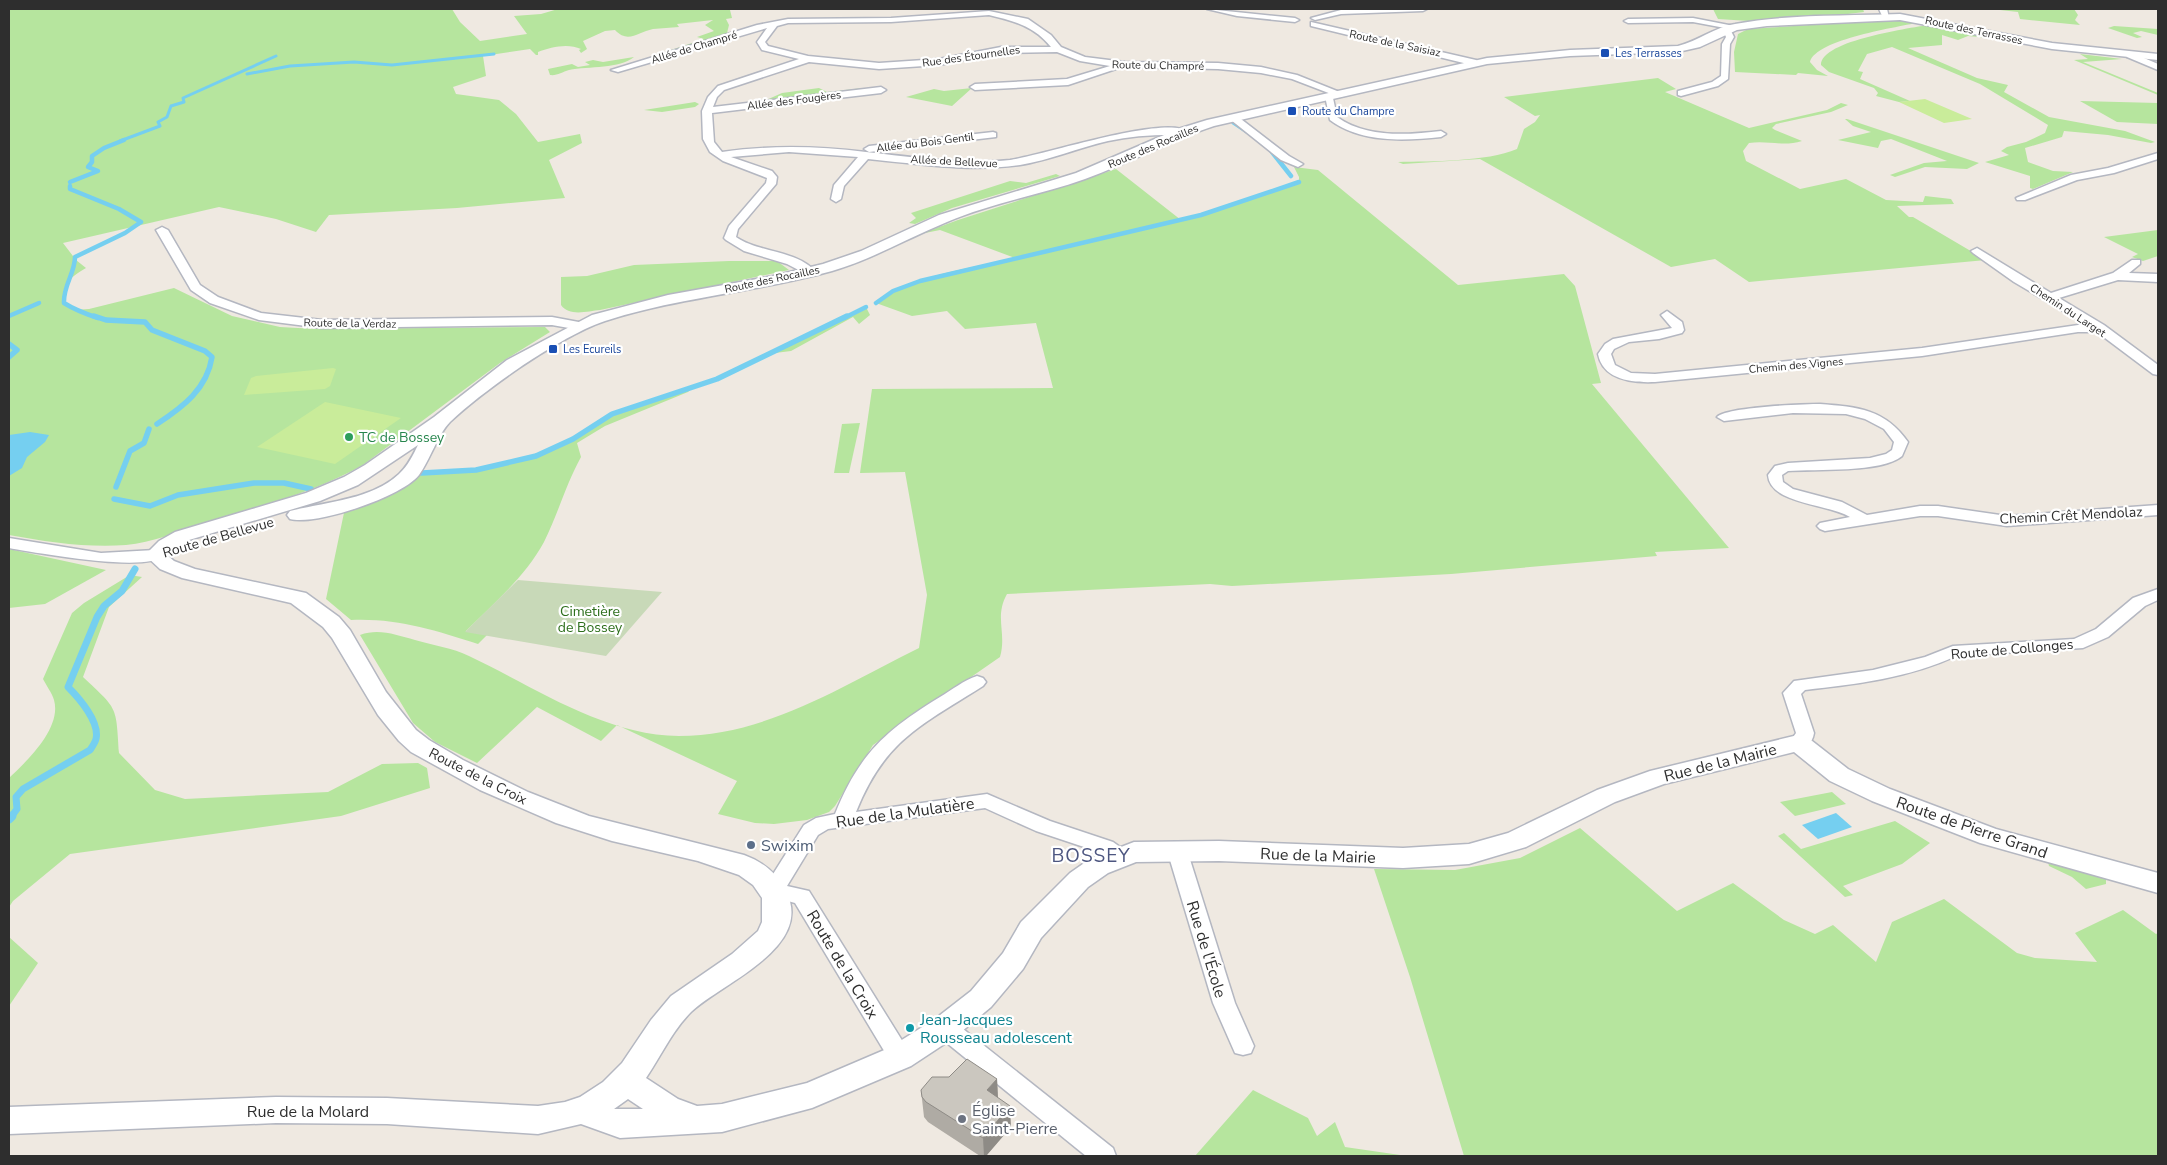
<svg xmlns="http://www.w3.org/2000/svg" width="2167" height="1165" font-family="'Nunito Sans',sans-serif">
<style>
.green{fill:#b6e59e}
.cemetery{fill:#c8d9b8}
.pitch{fill:#c9ec9a}
.water{fill:#75cff0}
.lines{fill:none;stroke-linecap:round;stroke-linejoin:round}
.stream-far4{stroke:#75cff0;stroke-width:3}
.stream-far3{stroke:#75cff0;stroke-width:4.5}
.stream-far2{stroke:#75cff0;stroke-width:5.5}
.stream-far1{stroke:#75cff0;stroke-width:7}
.stream{stroke:#75cff0;stroke-width:9}
.minor-casing{stroke:#b4b7c1;stroke-width:3}
.tertiary-casing{stroke:#b4b7c1;stroke-width:3}
.minor{fill:#fff;fill-rule:evenodd}
.tertiary{fill:#fff;fill-rule:evenodd}
.wall{fill:#afaba4}
.shaded-wall{fill:#8e8b86}
.building{fill:#cbc7bf;stroke:#8e8b86}
.transit-dot{fill:#1a4fb4;stroke:#fff;stroke-width:2}
.leisure-dot{fill:#2e9e5b;stroke:#fff;stroke-width:2}
.service-dot{fill:#5c6f8a;stroke:#fff;stroke-width:2}
.culture-dot{fill:#0f9aa8;stroke:#fff;stroke-width:2}
.worship-dot{fill:#6b7280;stroke:#fff;stroke-width:2}
.labels{text-anchor:middle;stroke-width:4.5;stroke-linejoin:round;paint-order:stroke}
.far-street-label{font-size:11px;fill:#2e2e2e;stroke:#fff}
.far-transit-label{font-size:11px;fill:#164399;stroke:#fff;text-anchor:start}
.leisure-label{font-size:14px;fill:#27864d;stroke:#fff;text-anchor:start}
.street-label{font-size:14px;fill:#2e2e2e;stroke:#fff}
.park-label{font-size:14px;fill:#2c6e1b;stroke:#fff}
.near-street-label{font-size:16px;fill:#2e2e2e;stroke:#fff}
.near-service-label{font-size:16px;fill:#4e5e75;stroke:#fff;text-anchor:start}
.near-culture-label{font-size:16px;fill:#0d838f;stroke:#fff;text-anchor:start}
.near-worship-label{font-size:16px;fill:#5b616d;stroke:#fff;text-anchor:start}
.near-quarter-label{font-size:19px;letter-spacing:1px;fill:#4d5680;stroke:#fff}
</style>
<rect width="100%" height="100%" fill="#efe9e1"/>
<g class="green">
<path d="M9 9H452L460 22 480 41 527 34 514 16 541 14 558 9H741L730 10 732 18 726 19 729 25 727 33 657 56H653L704 39 697 37 714 31 705 25 713 20 677 24 679 27C670 28 662 28 653 29 638 32 628 44 615 30L605 31 583 41 587 49 581 53 579 50 581 49C568 43 551 47 538 52V55H536L530 49 483 56 486 76 453 87 456 94 499 100 516 114 538 142 580 134 582 143 549 160 565 198 457 208 329 215 316 232 276 219 219 207 63 243 76 260 86 268C70 278 61 283 64 303L75 310 89 309 174 288 232 316 280 327 316 329 545 327 550 332 500 363 363 465C313 493 258 507 203 524 179 531 152 543 126 545 88 548 47 542 9 535Z"/>
<polygon points="1713,9 1863,9 1864,12 1848,14 1849,15 1749,21 1718,19"/>
<polygon points="1991,9 2074,9 2078,15 2075,20 2080,25 2020,19 2018,12"/>
<path d="M1902 19 1921 22C1899 27 1816 39 1810 62L1817 70 1828 76 1798 73 1796 75 1735 72 1734 52 1738 34 1748 29Z"/>
<path d="M1933 24 1998 39 1968 36 1958 40 1942 35V45L1908 48 1977 78 2008 85 2004 92 2049 117 2125 131 2155 142 2151 143 2108 135 2064 131 2062 137 2025 148 2028 162 2053 171 2073 172 2033 189 2030 188V176L1985 162 2009 155 2001 151 2007 147 2026 142 2045 133 2048 125 1980 84 1892 47 1867 54 1858 71 1863 72 1860 79 1910 101 1899 102 1876 96 1878 93 1874 88 1829 72 1821 65C1821 40 1912 28 1933 24Z"/>
<polygon points="2114,26 2158,29 2158,35 2141,31 2133,33 2142,37 2137,38 2108,28"/>
<polygon points="2080,54 2122,59 2083,62 2158,93 2158,95 2074,60 2088,59"/>
<path d="M634 57C620 69 589 66 569 70 562 72 557 76 550 75L548 69 572 64 578 67 590 65 585 62 593 60 603 62Z"/>
<path d="M1658 78 1676 89 1665 92 1749 128 1827 110 1841 103 1848 105 1831 112 1776 124 1772 128 1775 130 1802 141C1783 147 1768 140 1749 143L1743 151 1746 161 1800 189 1846 179 1886 200 1923 202 1925 196 1951 199 1954 204 1897 206 1909 217H1913L1986 260 1749 282 1715 259 1671 267 1480 159 1403 164 1398 162C1432 161 1486 162 1517 149L1524 129 1535 122 1540 115 1535 116 1504 97Z"/>
<polygon points="819,88 827,92 863,88 864,89 764,101 782,93"/>
<polygon points="972,88 952,106 906,97 934,89 944,91"/>
<polygon points="2080,101 2158,103 2158,124 2117,122"/>
<polygon points="695,102 699,104 695,107 662,112 644,110"/>
<polygon points="1845,119 1847,119 1979,163 1967,169 1925,167 1895,177 1890,175 1924,163 1947,161 1891,139 1881,141 1878,148 1838,140 1871,132 1853,126"/>
<path d="M1294 167 1318 170 1458 285 1564 274 1575 286 1601 383 1592 384 1729 548 1655 552 1657 556 1451 574 1232 586 1210 584 1007 594C994 617 1007 633 1000 657L873 745 835 806 829 812 807 820 774 824 755 823 718 814 737 781 617 725 601 741 537 707 477 763 435 742 413 723 360 635C379 628 396 635 415 640 432 645 453 648 469 656 535 687 603 735 679 736 766 736 844 685 919 648L927 595 905 472 860 473 872 389 1053 388 1036 323 965 329 947 311 912 316 876 303C915 274 969 269 1015 258L940 230 920 234 958 220 1116 169 1181 220 1299 182V177Z"/>
<polygon points="1056,174 1060,176 952,208 915,224 909,223 916,218 911,213 1010,181 1026,183"/>
<polygon points="2158,230 2158,256 2143,261 2132,257 2138,254 2104,237"/>
<path d="M729 261H777L789 270 600 310C588 311 569 317 561 305V277L587 276 634 265Z"/>
<polygon points="866,307 870,315 859,324 853,317 791,351 767,354"/>
<path d="M692 388 688 392 605 426 577 443 581 457C566 484 558 514 544 542 525 577 494 603 466 631L487 635 478 644C434 630 397 618 351 620L326 599 345 508 407 485 422 473 476 470 536 456 573 439 612 414Z"/>
<polygon points="860,423 849,473 834,473 842,424"/>
<polygon points="9,549 106,570 45,604 9,608"/>
<path d="M130 575 142 577 109 607 83 677C118 710 116 705 119 753L155 790 185 799 328 792 382 764 418 763 427 768 430 788 341 816 70 854 13 901 9 907V778C27 761 62 728 54 700 52 693 46 685 43 679L72 613 84 603Z"/>
<polygon points="1832,792 1846,804 1795,816 1780,802"/>
<polygon points="1895,821 1930,843 1902,864 1843,886 1853,895 1845,897 1778,836 1784,833 1801,849"/>
<polygon points="1580,828 1677,911 1733,883 1784,920 1815,934 1833,925 1876,962 1892,922 1944,899 2017,953 2035,958 2097,962 2075,933 2123,910 2156,934 2158,933 2158,1156 1464,1156 1410,977 1374,869 1455,870 1520,858"/>
<polygon points="2048,862 2106,876 2106,884 2086,889 2072,877 2049,866"/>
<polygon points="9,937 38,963 9,1006"/>
<polygon points="1253,1090 1308,1118 1317,1136 1335,1122 1345,1147 1407,1156 1195,1156"/>
</g>
<polygon class="cemetery" points="518,580 662,592 606,656 465,632"/>
<g class="pitch">
<polygon points="1925,99 1972,119 1944,123 1899,102"/>
<polygon points="333,368 336,369 330,386 325,389 244,395 251,378 256,376"/>
<polygon points="325,402 401,418 335,464 257,447"/>
</g>
<g class="water">
<polygon points="30,432 49,435 45,442 27,457 22,468 9,476 9,435"/>
<polygon points="1836,813 1852,827 1818,839 1802,825"/>
</g>
<g class="lines">
<g class="stream-far4">
<polyline points="247,74 290,66 354,62 392,65 494,54"/>
<polyline points="1233,123 1248,133"/>
<polyline points="120,141 160,126 158,122 167,117 171,106 184,102 183,98 276,56"/>
</g>
<g class="stream-far3">
<polyline points="1272,152 1291,176"/>
<polyline points="70,182 98,171 88,167 92,162 92,156 104,148 124,140"/>
<path d="M70 186V189L119 209 141 222 125 233 75 257C75 273 63 286 64 303 75 310 86 314 98 318"/>
<polyline points="876,303 893,291 920,281 1201,215 1299,182"/>
<polyline points="9,316 39,303"/>
<polyline points="844,318 866,307"/>
</g>
<g class="stream-far2">
<path d="M94 316 106 320 145 322 152 330 205 351 212 357C207 389 183 407 157 424"/>
<polyline points="9,344 17,350 9,357"/>
<polyline points="422,473 476,470 536,456 573,439 612,414 717,379 847,316"/>
<polyline points="116,487 130,451 144,443 149,429"/>
<polyline points="114,499 150,506 178,495 254,483 284,483 311,489"/>
</g>
<path class="stream-far1" d="M11 817 17 809 16 797 23 789 90 750C92 747 95 743 96 739 100 722 79 698 68 687L97 617 104 606 122 591 135 569"/>
<polyline class="stream" points="9,819 12,816"/>
<defs>
<g id="minor">
<polygon points="1207,9 1295,18 1299,20 1295,22 1237,16"/>
<polygon points="1427,9 1423,11 1341,14 1315,20 1311,18 1341,10"/>
<polygon points="1879,9 1887,9 1889,18 1883,18"/>
<path d="M989 11 1028 19 1051 35 1061 47 1085 57 1125 62 1218 63 1261 67 1297 75 1347 95 1339 97 1292 79 1261 73 1218 69 1122 67 1068 85 975 90 970 87 975 84 1067 79 1110 66 1080 61 1057 52 1001 53 939 65 879 69 809 62 724 90 717 97 713 107 881 87 886 90 881 93 712 113 714 142 722 152C770 145 817 146 866 152 913 157 962 165 1010 160 1041 156 1167 114 1188 132L1183 135C1158 134 1132 136 1108 141 1078 148 1050 160 1020 165 970 172 918 164 868 159L844 186 841 199 836 202 831 199 834 185 858 157 789 152 731 157 772 171 777 177 776 184 738 229 736 237C759 253 797 250 816 272L810 276 787 264 744 251 726 240 724 238 729 226 766 183 767 178 723 161 710 152 703 139 702 111 708 97 718 86 799 59 762 50 757 42 767 28 618 72 611 70 757 25 788 19 891 18ZM989 15C1014 21 1034 26 1051 47H1001L939 59 879 63 808 56 768 46 765 42 777 26 788 23 891 22Z"/>
<polygon points="1693,18 1739,27 1730,29 1734,37 1730,44 1728,79 1718,86 1681,96 1678,95 1678,91 1712,82 1721,76 1722,44 1726,37 1723,30 1725,28 1693,22 1628,23 1624,21 1628,19"/>
<polygon points="1311,22 1476,60 1480,63 1476,66 1311,26"/>
<polygon points="2130,52 2158,64 2158,70 2127,57 2126,55"/>
<path d="M1325 96 1333 98 1337 117C1366 138 1407 135 1441 131L1446 134 1441 137C1404 141 1361 143 1330 120Z"/>
<polygon points="1231,116 1237,116 1289,156 1303,164 1298,167 1281,160 1231,120"/>
<polygon points="993,132 996,133 996,137 869,152 864,149 869,146"/>
<polygon points="2158,153 2158,159 2114,173 2077,180 2025,200 2017,200 2016,198 2071,175 2108,168"/>
<polygon points="162,227 168,230 200,285 218,297 261,313 322,320 552,317 584,323 586,326 580,330 552,325 322,328 259,320 210,303 191,290 156,230"/>
<path d="M1977 248 2051 293 2113 273 2132 260H2140V264L2129 273 2158 274V282L2118 280 2059 298 2104 325 2158 365V375L2153 374 2097 332H2078L1922 356 1655 382C1632 383 1603 380 1598 354L1605 344 1613 339 1672 328 1661 315 1667 311 1682 322 1684 330 1682 333 1659 339 1629 342 1614 349 1611 354 1615 365 1631 373 1655 374 1922 348 2085 324 2014 282 1973 253 1971 251Z"/>
<path d="M1820 404C1858 407 1885 409 1908 442L1902 456C1882 473 1816 469 1788 471L1782 475 1783 482 1793 489 1842 502 1867 515 1920 506H1938L2007 516 2158 505V515L2007 526 1938 516H1920L1825 531 1820 529 1817 526 1820 523 1850 517C1826 503 1770 504 1768 475L1775 466 1788 463 1870 458 1886 454 1892 450 1894 442 1884 429 1865 419 1846 414 1793 413 1724 421 1717 417C1725 407 1804 404 1820 404Z"/>
<path d="M9 538 101 553 155 550 163 555C150 574 32 552 9 548Z"/>
<path d="M2158 589V600L2145 606 2108 637 2083 648 1956 656C1909 678 1857 684 1805 690L1801 694 1814 733C1812 745 1803 751 1791 747L1789 743 1796 733 1783 693 1794 681 1873 670 1925 657 1953 646 2074 639 2096 629 2133 598Z"/>
<path d="M977 676 983 678 986 682 983 686C922 725 885 739 856 812L987 794 1050 821 1113 842 1127 852 1130 857 1127 862 1120 864 1113 862 1099 852 1036 831 985 808 828 829 818 835 787 886 809 891 908 1050 912 1057 908 1064 900 1067 892 1064 795 903 766 895 763 890 804 825 816 818 835 814C859 754 886 730 940 697 952 690 964 680 977 676Z"/>
<polygon points="1177,843 1184,845 1187,850 1235,1003 1254,1046 1251,1053 1243,1055 1235,1053 1213,1003 1167,850 1170,845"/>
<polygon points="945,1019 953,1021 1113,1148 1116,1156 1086,1156 937,1035 934,1028 937,1021"/>
</g>
<path id="tertiary" d="M1900 14 2052 43 2158 54V60L2052 49 1900 20 1767 26 1737 30 1700 47 1678 52 1570 56 1487 64 1214 126C1170 140 1129 163 1085 179 1040 195 991 203 947 222 908 238 873 259 832 271 758 292 679 297 605 321 580 329 541 353 519 368 496 384 470 403 450 422 438 434 430 460 419 475 402 497 315 526 290 519L287 515 290 511C325 502 371 500 399 474 408 466 413 455 418 445L358 485 320 501 189 540 167 555 174 561 195 569 306 593 339 617 350 630 386 692 416 730 429 740 463 760 528 792 589 816 744 855C763 862 777 873 786 891 815 948 721 983 691 1012 672 1031 661 1056 646 1078L678 1099 697 1106 722 1104 807 1083 889 1048 935 1019 971 991 1003 953 1021 922 1070 873 1090 859 1134 842 1219 841 1403 848 1469 844 1508 833 1597 790 1650 771 1798 735 1807 737 1848 769 1890 789 1996 829 2158 873V893L1980 843 1872 801 1830 781 1794 752 1664 784 1615 802 1526 847 1469 864 1403 868 1219 861 1136 862 1108 873 1088 887 1041 938 1023 969 991 1007 955 1037 911 1066 812 1108 722 1132 620 1138 581 1124 538 1134 387 1124 276 1123 9 1134V1107L276 1097 387 1098 538 1106 565 1102 580 1097 603 1082 622 1063 651 1020 671 996 732 954 758 931 762 922V898L753 885 739 875 698 861 612 841 556 823 480 790 411 752 399 741 378 715 332 638 323 627 291 603 182 578 160 569 145 555 159 541 175 532 306 493 344 477 365 465 434 417 507 360 592 315 668 295 773 276 823 264 861 251 939 215 1076 173 1178 129 1207 120 1487 58 1570 50 1678 46C1698 41 1715 27 1735 24 1789 14 1846 16 1900 14ZM628 1099 643 1109H614Z"/>
</defs>
<use href="#minor" class="minor-casing"/>
<use href="#tertiary" class="tertiary-casing"/>
<use href="#minor" class="minor"/>
<use href="#tertiary" class="tertiary"/>
</g>
<polygon class="wall" points="949,1077 997,1079 998,1098 1011,1127 986,1156 980,1156 928,1122 924,1117 921,1090"/>
<g class="shaded-wall">
<polygon points="997,1079 998,1100 987,1090"/>
<polygon points="1010,1106 1011,1127 986,1156 984,1156 983,1138"/>
</g>
<polygon class="building" points="967,1059 997,1079 987,1090 1010,1106 983,1138 926,1102 922,1097 921,1090 932,1077 949,1077"/>
<g class="transit-dot">
<rect x="1600" y="48" width="10" height="10" rx="2.5"/>
<rect x="1287" y="106" width="10" height="10" rx="2.5"/>
<rect x="548" y="344" width="10" height="10" rx="2.5"/>
</g>
<circle class="leisure-dot" cx="349" cy="437" r="5"/>
<circle class="service-dot" cx="751" cy="845" r="5"/>
<circle class="culture-dot" cx="910" cy="1028" r="5"/>
<circle class="worship-dot" cx="962" cy="1119" r="5"/>
<g class="labels">
<g class="far-street-label">
<text transform="translate(1974 30) rotate(12)" y="4">Route des Terrasses</text>
<text transform="translate(1395 43) rotate(12)" y="4">Route de la Saisiaz</text>
<text transform="translate(694 47) rotate(-17)" y="4">Allée de Champré</text>
<text transform="translate(971 56) rotate(-8)" y="4">Rue des Étournelles</text>
<text transform="translate(1158 65) rotate(1)" y="4">Route du Champré</text>
<text transform="translate(794 100) rotate(-7)" y="4">Allée des Fougères</text>
<text transform="translate(925 142) rotate(-7)" y="4">Allée du Bois Gentil</text>
<text transform="translate(1153 146) rotate(-23)" y="4">Route des Rocailles</text>
<text transform="translate(954 161) rotate(3)" y="4">Allée de Bellevue</text>
<text transform="translate(772 279) rotate(-12)" y="4">Route des Rocailles</text>
<text transform="translate(2068 310) rotate(33)" y="4">Chemin du Larget</text>
<text transform="translate(350 323) rotate(1)" y="4">Route de la Verdaz</text>
<text transform="translate(1796 365) rotate(-5)" y="4">Chemin des Vignes</text>
</g>
<g class="far-transit-label">
<text x="1615" y="57">Les Terrasses</text>
<text x="1302" y="115">Route du Champre</text>
<text x="563" y="353">Les Ecureils</text>
</g>
<g class="leisure-label">
<text x="359" y="442">TC de Bossey</text>
</g>
<g class="street-label">
<text transform="translate(2071 515) rotate(-3)" y="5">Chemin Crêt Mendolaz</text>
<text transform="translate(218 537) rotate(-16)" y="5">Route de Bellevue</text>
<text transform="translate(2012 649) rotate(-5)" y="5">Route de Collonges</text>
<text transform="translate(478 776) rotate(27)" y="5">Route de la Croix</text>
</g>
<g class="park-label">
<text x="590" y="616">Cimetière<tspan x="590" dy="16">de Bossey</tspan></text>
</g>
<g class="near-street-label">
<text transform="translate(1720 762) rotate(-14)" y="6">Rue de la Mairie</text>
<text transform="translate(905 812) rotate(-8)" y="6">Rue de la Mulatière</text>
<text transform="translate(1972 827) rotate(19)" y="6">Route de Pierre Grand</text>
<text transform="translate(1318 855) rotate(2)" y="6">Rue de la Mairie</text>
<text transform="translate(1207 949) rotate(73)" y="6">Rue de l'École</text>
<text transform="translate(843 964) rotate(59)" y="6">Route de la Croix</text>
<text x="308" y="1117">Rue de la Molard</text>
</g>
<g class="near-service-label">
<text x="761" y="851">Swixim</text>
</g>
<g class="near-culture-label">
<text x="920" y="1025">Jean-Jacques<tspan x="920" dy="18">Rousseau adolescent</tspan></text>
</g>
<g class="near-worship-label">
<text x="972" y="1116">Église<tspan x="972" dy="18">Saint-Pierre</tspan></text>
</g>
<g class="near-quarter-label">
<text x="1091" y="862">BOSSEY</text>
</g>
</g>
<rect width="2167" height="1165" fill="none" stroke="#2e2e2e" stroke-width="20"/>
</svg>
